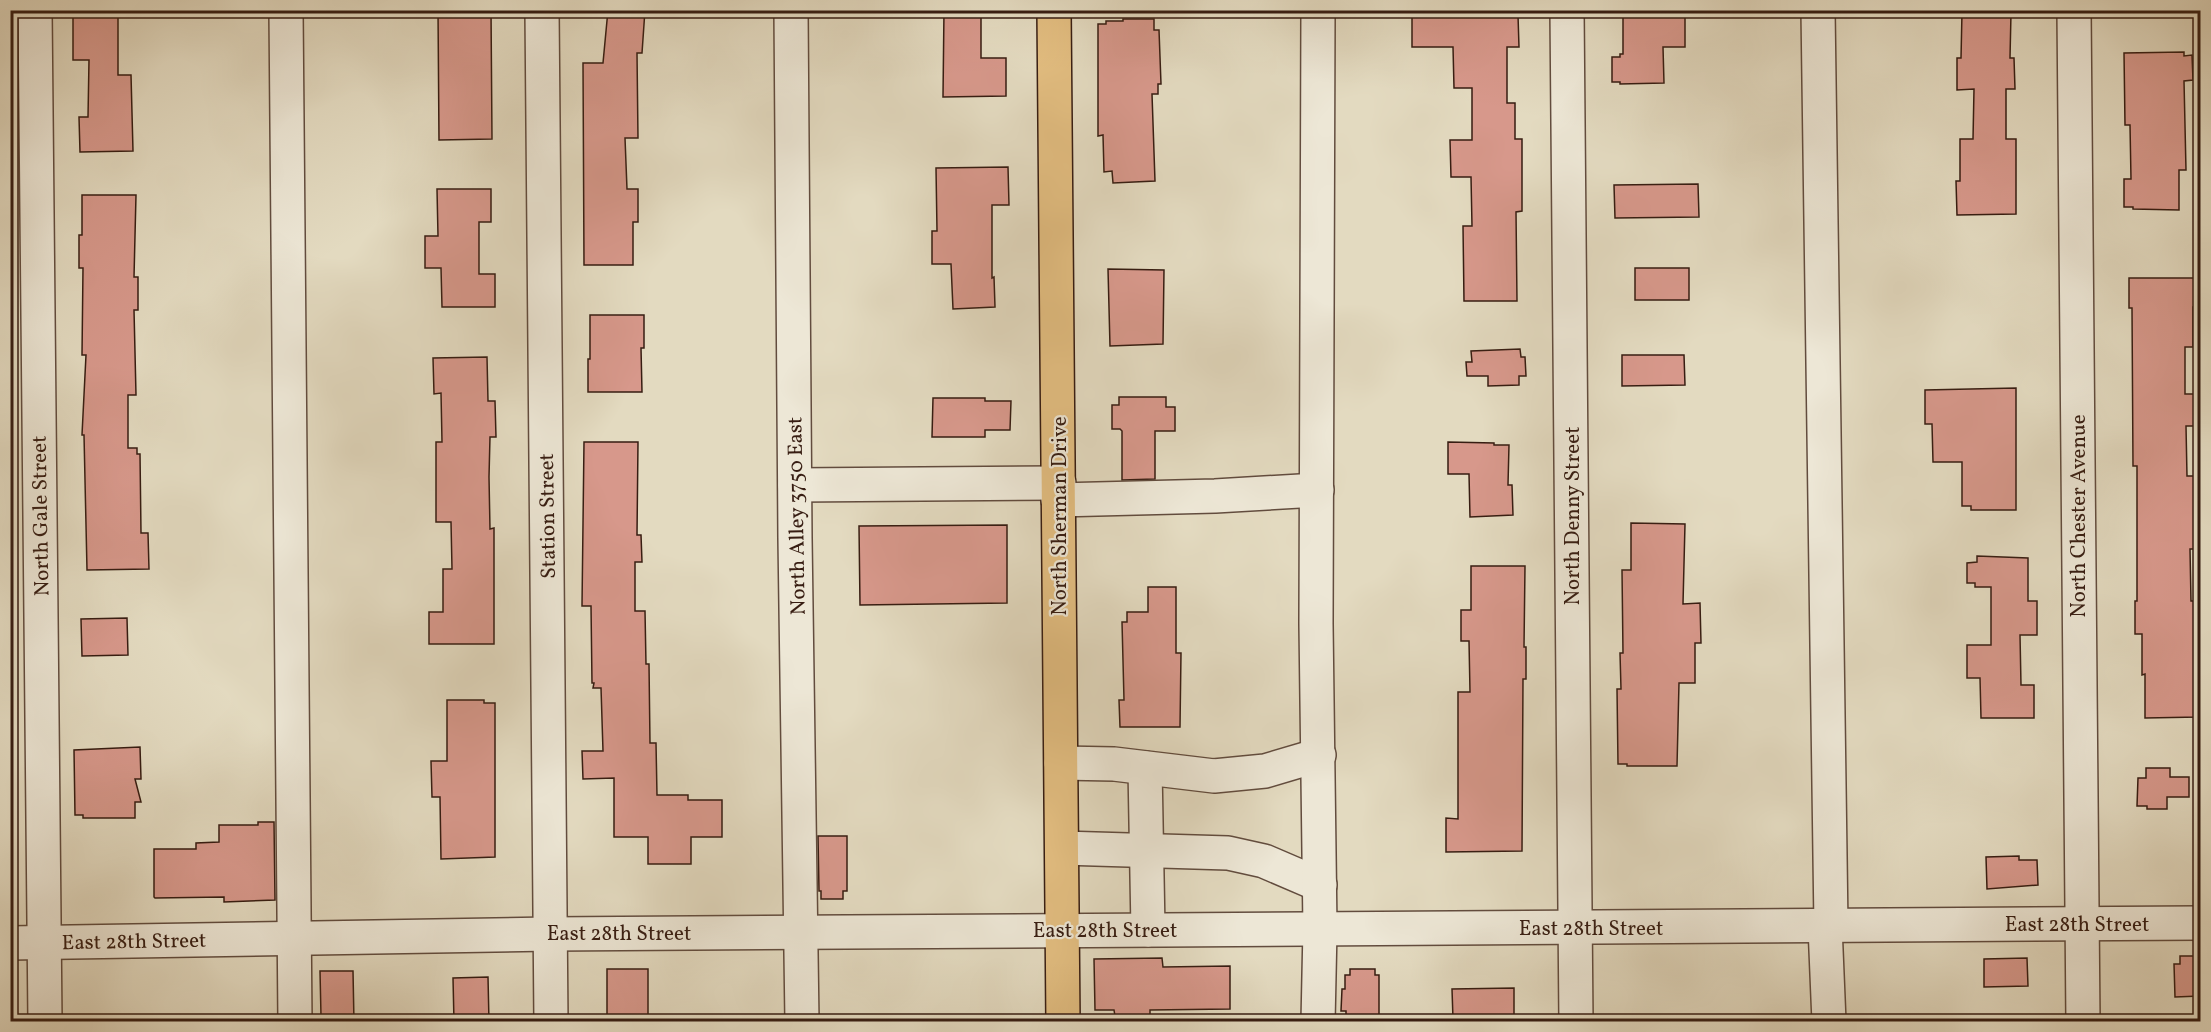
<svg xmlns="http://www.w3.org/2000/svg" width="2211" height="1032" font-family="Vollkorn,serif">
<style>
.building{fill:#d7988b;stroke:#371d12;stroke-width:1.5}
.lines{fill:none;stroke-linecap:round;stroke-linejoin:round}
.minor-casing{stroke:#624c3e;stroke-width:36}
.major-casing{stroke:#371d12;stroke-width:36}
.minor{stroke:#ede7d6;stroke-width:33}
.major{stroke:#e2bd80;stroke-width:33}
.labels{text-anchor:middle;stroke-width:4.5;stroke-linejoin:round;paint-order:stroke}
.street-label{font-size:21px;fill:#371d12;stroke:#ede7d6}
</style>
<rect width="100%" height="100%" fill="#e3dac0"/>
<filter id="stains"><feTurbulence type="fractalNoise" baseFrequency=".00333" numOctaves="4"/><feColorMatrix values="0 0 0 0 .2 0 0 0 0 .09 0 0 0 0 .02 0 0 0 .5 -.17"/></filter>
<radialGradient id="worn" r=".72"><stop offset=".6" stop-color="#630" stop-opacity="0"/><stop offset="1" stop-color="#630" stop-opacity=".3"/></radialGradient>
<g class="building">
<polygon points="73,10 118,10 118,75 131,75 133,151 80,152 79,117 88,117 89,60 73,60"/>
<polygon points="438,10 491,10 492,139 439,140"/>
<polygon points="608,10 645,10 642,53 637,53 638,138 625,138 627,189 638,189 638,222 633,222 633,265 584,265 583,63 603,63"/>
<polygon points="944,10 981,10 981,58 1006,58 1006,96 943,97"/>
<polygon points="1962,12 2011,13 2010,58 2014,58 2015,89 2006,89 2006,139 2016,139 2016,214 1957,215 1956,181 1960,181 1960,139 1973,139 1974,89 1957,90 1957,58 1961,58"/>
<polygon points="1518,15 1519,47 1507,47 1507,103 1515,103 1515,139 1522,139 1522,211 1516,212 1517,301 1464,301 1463,226 1472,226 1471,177 1451,177 1450,140 1472,140 1472,88 1454,88 1453,47 1412,47 1412,16"/>
<polygon points="1623,15 1685,15 1685,47 1663,47 1664,83 1620,84 1620,82 1612,82 1612,57 1620,57 1620,54 1623,54"/>
<polygon points="1123,19 1154,19 1154,30 1159,30 1161,84 1158,84 1158,94 1152,94 1155,181 1113,183 1112,171 1104,172 1103,135 1098,136 1098,24 1106,24 1106,21 1123,21"/>
<polygon points="2184,52 2184,56 2192,55 2193,80 2184,81 2186,170 2179,170 2179,210 2133,209 2133,207 2124,207 2124,179 2131,179 2130,125 2125,125 2124,53"/>
<polygon points="1008,167 1009,205 992,205 992,278 994,277 995,307 953,309 951,264 932,264 932,231 937,231 936,168"/>
<polygon points="1698,184 1699,217 1615,218 1614,185"/>
<polygon points="437,189 491,189 491,222 479,222 479,274 495,274 495,307 442,307 441,268 425,268 425,236 438,236"/>
<polygon points="82,195 136,195 134,277 138,277 138,310 134,310 136,395 128,395 128,448 137,448 137,454 140,454 141,533 148,533 149,569 87,570 84,435 82,435 86,355 82,355 83,268 79,268 79,235 82,235"/>
<rect x="1635" y="268" width="54" height="32"/>
<polygon points="1108,269 1164,270 1163,344 1110,346"/>
<polygon points="2129,278 2198,278 2199,307 2193,307 2193,347 2185,347 2185,394 2195,394 2195,426 2186,426 2187,476 2195,476 2195,516 2200,516 2200,549 2190,549 2191,601 2198,601 2198,634 2195,634 2196,684 2199,684 2199,717 2145,718 2145,674 2142,675 2142,634 2135,634 2135,601 2137,601 2137,466 2133,466 2132,308 2129,308"/>
<polygon points="590,315 644,315 644,348 641,348 642,392 588,392 588,359 590,359"/>
<polygon points="1520,349 1521,357 1525,357 1526,376 1519,376 1519,385 1488,386 1488,376 1467,376 1466,362 1472,362 1471,351"/>
<polygon points="1622,355 1684,355 1685,385 1622,386"/>
<polygon points="487,357 488,401 495,401 496,437 490,437 489,477 490,529 494,528 494,644 429,644 429,612 443,612 443,569 452,569 451,522 436,522 436,442 442,442 441,393 434,394 433,358"/>
<polygon points="2016,388 2016,510 1971,510 1971,506 1962,506 1962,462 1933,462 1932,424 1925,424 1925,390"/>
<polygon points="1119,397 1166,397 1166,407 1175,407 1175,431 1155,431 1155,479 1122,480 1122,431 1120,429 1112,429 1112,405 1119,405"/>
<polygon points="933,398 985,398 985,401 1011,401 1010,430 985,430 985,437 932,437"/>
<polygon points="584,442 638,442 637,535 641,535 642,562 635,562 635,611 645,611 646,664 649,664 650,743 656,743 657,795 688,795 688,800 722,800 722,837 691,837 691,864 648,864 648,837 614,837 614,778 583,779 582,751 603,751 601,688 593,688 594,683 592,683 591,606 582,606"/>
<polygon points="1448,442 1494,443 1494,445 1509,445 1508,485 1512,485 1513,515 1470,517 1469,474 1448,474"/>
<polygon points="1631,523 1685,524 1683,604 1700,603 1701,643 1695,643 1695,683 1679,683 1677,766 1627,766 1627,764 1618,764 1617,689 1621,689 1620,653 1623,653 1622,570 1631,570"/>
<polygon points="1007,525 1007,603 860,605 859,526"/>
<polygon points="1977,556 2028,558 2028,601 2037,601 2037,635 2020,635 2021,685 2034,685 2034,718 1981,718 1980,678 1967,678 1967,645 1991,645 1991,587 1975,587 1975,583 1967,583 1967,563 1977,562"/>
<polygon points="1471,566 1525,566 1524,647 1526,647 1526,679 1523,679 1522,851 1446,852 1446,818 1458,819 1458,692 1470,692 1469,641 1461,641 1461,610 1471,610"/>
<polygon points="1148,587 1176,587 1176,653 1181,653 1180,727 1120,727 1119,700 1124,700 1122,622 1127,622 1127,612 1148,612"/>
<polygon points="127,618 128,655 82,656 81,619"/>
<polygon points="447,700 484,700 484,703 495,703 495,857 441,859 440,797 432,797 431,761 447,761"/>
<polygon points="140,747 141,779 135,779 141,802 135,802 135,818 83,818 83,815 75,815 74,750"/>
<polygon points="2146,768 2170,768 2170,777 2189,777 2189,797 2167,797 2167,809 2147,809 2147,806 2137,806 2138,778 2146,778"/>
<polygon points="258,822 274,822 275,900 224,902 224,897 155,898 154,897 154,849 196,849 196,843 219,842 219,825 258,825"/>
<polygon points="818,836 847,836 847,891 843,891 843,899 821,899 821,891 819,891"/>
<polygon points="2019,856 2019,860 2037,860 2038,885 1987,889 1986,857"/>
<polygon points="2180,956 2200,956 2200,996 2175,997 2174,964 2180,964"/>
<polygon points="1162,958 1163,967 1230,966 1230,1009 1150,1010 1150,1016 1115,1016 1114,1010 1095,1010 1094,959"/>
<polygon points="2027,958 2028,986 1984,987 1984,959"/>
<rect x="607" y="969" width="41" height="53"/>
<polygon points="1350,969 1375,969 1375,975 1379,975 1379,1016 1374,1016 1374,1022 1346,1022 1346,1011 1341,1011 1342,989 1345,989 1345,975 1350,975"/>
<polygon points="320,971 353,971 354,1022 330,1022 330,1016 321,1016"/>
<polygon points="488,977 489,1022 454,1022 453,978"/>
<polygon points="1514,988 1514,1017 1453,1019 1452,989"/>
</g>
<g class="lines">
<defs>
<g id="minor">
<polyline points="35,10 45,1022"/>
<polyline points="286,10 295,1022"/>
<polyline points="542,10 551,1022"/>
<polyline points="791,10 795,538 802,1022"/>
<polyline points="1567,10 1576,1022"/>
<polyline points="1818,10 1831,926"/>
<polyline points="2074,10 2083,1022"/>
<polyline points="795,485 1059,483"/>
<polyline points="1058,500 1215,496 1317,490"/>
<polyline points="1061,763 1114,764 1214,776 1265,771 1319,755"/>
<polyline points="1145,768 1148,930"/>
<polyline points="1062,848 1228,853 1264,861 1320,885"/>
<polyline points="1825,926 1829,1022"/>
<polyline points="10,943 550,934 2200,923"/>
<polyline points="1318,1022 1320,929 1316,624 1318,10"/>
</g>
<polyline id="major" points="1054,10 1063,1022"/>
</defs>
<use href="#minor" class="minor-casing"/>
<use href="#major" class="major-casing"/>
<use href="#minor" class="minor"/>
<use href="#major" class="major"/>
</g>
<g class="labels">
<g class="street-label">
<text transform="translate(40 516) rotate(-91)" y="7">North Gale Street</text>
<text transform="translate(547 516) rotate(-91)" y="7">Station Street</text>
<text transform="translate(796 516) rotate(-91)" y="7">North Alley 3750 East</text>
<text transform="translate(1059 516) rotate(-90)" y="7">North Sherman Drive</text>
<text transform="translate(1572 516) rotate(-90)" y="7">North Denny Street</text>
<text transform="translate(2078 516) rotate(-90)" y="7">North Chester Avenue</text>
<text x="2077" y="931">East 28th Street</text>
<text x="1591" y="935">East 28th Street</text>
<text x="1105" y="937">East 28th Street</text>
<text x="619" y="940">East 28th Street</text>
<text transform="translate(134 941) rotate(-1)" y="7">East 28th Street</text>
</g>
</g>
<rect width="2211" height="1032" fill="none" stroke="#e3dac0" stroke-width="36"/>
<rect x="12" y="12" width="2187" height="1008" fill="none" stroke="#371d12" stroke-width="3"/>
<rect x="18" y="18" width="2175" height="996" fill="none" stroke="#371d12" stroke-width="1.5"/>
<rect width="100%" height="100%" filter="url(#stains)"/>
<rect width="100%" height="100%" fill="url(#worn)"/>
</svg>
